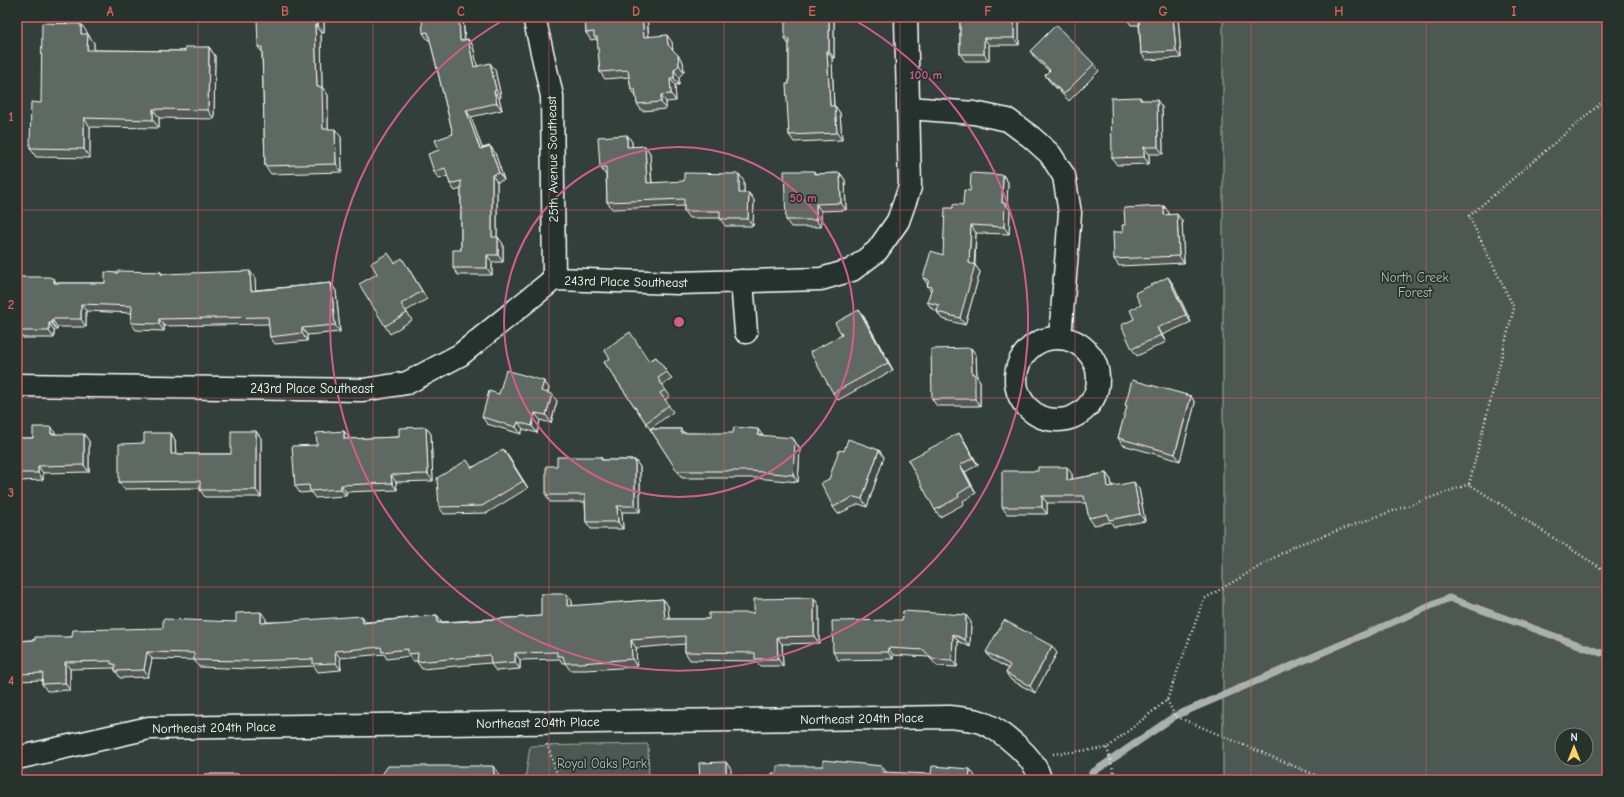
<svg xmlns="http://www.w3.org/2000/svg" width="1624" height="797" font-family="'Comic Neue',sans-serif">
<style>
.green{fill:#4d5853;stroke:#a6aca9;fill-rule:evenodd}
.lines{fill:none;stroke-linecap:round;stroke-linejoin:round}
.stream{stroke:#abb0ae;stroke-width:7}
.minor-casing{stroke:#fff;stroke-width:25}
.path{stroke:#fff;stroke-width:2.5;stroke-dasharray:1 3;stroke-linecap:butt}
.minor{stroke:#26332d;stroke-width:22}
.wall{fill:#525a56;stroke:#fff}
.shaded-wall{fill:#424a46;stroke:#fff}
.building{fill:#5f6964;stroke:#fff}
.grid{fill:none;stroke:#e05e5e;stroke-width:1;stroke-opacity:0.55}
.ring{fill:none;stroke:#d45d8c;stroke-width:2}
.labels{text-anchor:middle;stroke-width:3.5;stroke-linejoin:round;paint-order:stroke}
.street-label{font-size:13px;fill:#fff;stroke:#26332d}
.park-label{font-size:13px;fill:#b8bcba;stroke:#26332d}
.centre{fill:#d45d8c;stroke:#26332d;stroke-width:2}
.ring-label{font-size:12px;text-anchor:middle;font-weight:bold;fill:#d45d8c;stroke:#26332d;stroke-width:3.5;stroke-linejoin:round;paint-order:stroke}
.neatline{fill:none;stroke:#e05e5e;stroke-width:1.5}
.grid-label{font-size:13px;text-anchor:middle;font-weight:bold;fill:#e05e5e}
</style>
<rect width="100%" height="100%" fill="#333f3a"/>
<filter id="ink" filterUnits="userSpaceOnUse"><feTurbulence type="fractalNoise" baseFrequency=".025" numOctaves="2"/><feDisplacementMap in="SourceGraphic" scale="8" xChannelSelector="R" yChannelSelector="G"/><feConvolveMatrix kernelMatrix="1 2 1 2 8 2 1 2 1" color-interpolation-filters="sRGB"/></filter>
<g filter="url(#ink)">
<g class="green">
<path d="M1223 17H1607V780H1223ZM1562 735H1586V759H1562Z"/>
<polygon points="648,744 649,780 525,780 530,746"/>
</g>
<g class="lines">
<polyline class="stream" points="1092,773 1175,716 1449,598 1601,653 1607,651"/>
<defs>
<g id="minor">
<polyline points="534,17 552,96 554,279"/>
<polyline points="909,108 974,113 1008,120 1031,137 1050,154 1064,176 1070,213 1060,338"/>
<polyline points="742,281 746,332"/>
<circle cx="1057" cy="379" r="41"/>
<polyline points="17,385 363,390 407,383 460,355 554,279 678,283 821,279 852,270 877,251 898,221 910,187 906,17"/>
<path d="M17 758 149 728 950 717C960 718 972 719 981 722 1001 730 1037 758 1040 780"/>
</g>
</defs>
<use href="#minor" class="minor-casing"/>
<g class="path">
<polyline points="1469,484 1514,308 1469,216 1607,98"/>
<polyline points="1167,700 1175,716 1327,780"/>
<polyline points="547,744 559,780"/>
<polyline points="1107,748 1116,780"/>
<polyline points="1053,754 1107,748 1167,700 1204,599 1294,546 1469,484 1607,572"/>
</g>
<use href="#minor" class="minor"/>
</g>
<g class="wall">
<polygon points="324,17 324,33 321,33 322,87 328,95 328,129 341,137 342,172 271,174 265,166 262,52 258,47"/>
<polygon points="463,17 465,40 468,39 473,46 477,66 495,70 501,97 499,98 502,110 471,117 482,148 490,146 495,153 504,180 497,182 497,237 503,244 503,262 492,262 492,275 458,275 453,268 461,250 461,189 455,191 450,184 448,176 439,179 434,172 439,150 453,134 430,40 428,40 423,33"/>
<polygon points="585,17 647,17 649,37 672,42 672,49 683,62 684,72 679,77 679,85 675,85 676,101 666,102 666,109 642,111 637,104 636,96 631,89 629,77 605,79 600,72 598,42 596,39 591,40 586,33"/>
<polygon points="787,17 834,17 834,58 832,58 834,106 835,106 840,113 842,140 794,142 789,135 789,45 785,39 788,21"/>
<polygon points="960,17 1019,17 1019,45 989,45 989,61 965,61 960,54"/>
<polygon points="1126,17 1178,17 1181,58 1146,60 1141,53 1139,25 1131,25 1126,18"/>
<polygon points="87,32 87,34 94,43 94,50 185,51 209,47 215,56 214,119 159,118 159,128 90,127 90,158 36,157 30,148 41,103"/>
<polygon points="1030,51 1094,64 1099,71 1069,101 1050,82 1045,75 1049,71 1035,58"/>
<polygon points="1140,97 1142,100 1162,107 1163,154 1149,154 1149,164 1117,165 1112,158"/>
<polygon points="627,135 632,142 632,147 645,146 650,153 652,183 744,181 744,193 754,200 753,226 725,226 720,218 689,218 684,211 684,206 612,209 607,202 606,174 605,174 600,167"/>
<polygon points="814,171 816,174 840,173 845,180 846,210 821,211 821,227 791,227 786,220"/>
<polygon points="1003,175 1008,182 1007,206 1010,210 1009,234 976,233 975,265 980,272 965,325 942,319 937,312 937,311 932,309 927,302 931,291 927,286 928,285 923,278 943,255 963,205 970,191"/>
<polygon points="1164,206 1169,213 1169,215 1182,221 1184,263 1119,266 1114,259 1125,225"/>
<polygon points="395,263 407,266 427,299 406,311 412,320 390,334 385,326"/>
<polygon points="161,272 162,274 255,278 255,290 331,283 336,291 340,332 307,335 307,341 275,344 270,337 269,324 164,326 164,331 136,330 131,323 132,313 86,311 86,327 57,327 57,330 54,330 54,338 23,338 22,336 17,336 17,277 54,279 57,283 105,283 118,273"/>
<polygon points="1173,284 1191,322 1162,335 1166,342 1137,356 1132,349 1134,319 1141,305"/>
<polygon points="859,310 864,317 893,370 838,400 833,393 842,335"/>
<polygon points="971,348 976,355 977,377 980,381 980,406 937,406 932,399"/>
<polygon points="656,357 672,379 662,385 670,396 665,400 673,412 650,429 681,429 684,433 762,435 798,445 800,449 798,482 756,478 682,478 650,429 604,362 649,361"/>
<polygon points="544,381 549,388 548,393 557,401 551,423 540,420 537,433 523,429 521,434 487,424 482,417 499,394"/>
<polygon points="1191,396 1195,403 1180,461 1123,445 1118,438 1127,408 1125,405"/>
<polygon points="51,427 55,434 89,441 89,472 43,473 43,480 17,481 17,438 33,438"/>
<polygon points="426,427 431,434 433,481 396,482 397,490 346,492 346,496 315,498 311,492 300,493 295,486 317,445 344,431 349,438 349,439 399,437"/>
<polygon points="171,433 175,440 176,454 231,454 261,438 261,497 205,497 200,490 200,488 124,489 119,482 144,443"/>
<polygon points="964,440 978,465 965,472 976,493 963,501 964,504 940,517 935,510"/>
<polygon points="879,450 884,457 867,507 859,504 838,514 833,507 829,479 844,451"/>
<polygon points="508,456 528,488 487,513 444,514 439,507 472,467"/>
<polygon points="601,457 603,460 635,460 640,467 640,512 622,512 623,529 591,529 586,522 585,502 550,502 546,495 557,466"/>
<polygon points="1106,473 1111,480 1112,486 1139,489 1145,521 1114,527 1111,522 1094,525 1089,518 1086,503 1047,503 1047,514 1007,514 1002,507 1072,474 1072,479"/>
<polygon points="814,598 819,606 819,643 782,644 783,666 760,666 756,661 690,660 685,652 685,644 636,648 637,667 586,670 570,670 565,663 562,663 560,659 520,660 520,669 496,671 490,663 422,669 417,662 418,661 413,661 410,656 387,659 384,654 340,658 341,670 318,672 314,666 251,669 199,667 194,660 152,659 148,677 120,678 114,668 70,669 70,690 47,691 42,684 42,680 18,681 17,680 17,641 72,637 266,619 266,622 367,622 437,615 442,622 541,616 572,601 572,606 663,599 668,606 669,619 709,619 754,613"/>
<polygon points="971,622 970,647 958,641 957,667 937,666 929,657 893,655 893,659 838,660 833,652"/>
<polygon points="986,652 1057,653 1035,693 1011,680 1006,673 1009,669 991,659"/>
</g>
<g class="shaded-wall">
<polygon points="318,17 324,17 324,33 318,25"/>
<polygon points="459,17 463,17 465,48 460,41"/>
<polygon points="642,17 647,17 649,44 644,37"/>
<polygon points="829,17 834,17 834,58 829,51"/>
<polygon points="1014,17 1019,17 1019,45 1014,38"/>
<polygon points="1173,17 1178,17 1181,58 1176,51"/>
<polygon points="81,24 87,32 87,43 81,34"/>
<polygon points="315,25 321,33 322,87 328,95 328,137 323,129 317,87"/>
<polygon points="88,34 94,43 94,58 87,50"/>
<polygon points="667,35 672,42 673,52 668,45"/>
<polygon points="984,38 989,45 989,61 984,54"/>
<polygon points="468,39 473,46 479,74 474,67"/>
<polygon points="209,47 215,56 214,119 208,110"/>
<polygon points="827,51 832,58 834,113 830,106"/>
<polygon points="678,55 683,62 684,72 679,65"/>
<polygon points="490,63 495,70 501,97 496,90"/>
<polygon points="674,70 679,77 679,85 674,78"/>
<polygon points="670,78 675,85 676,101 671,94"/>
<polygon points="494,91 499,98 502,110 497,103"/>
<polygon points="661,95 666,102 666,109 661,102"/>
<polygon points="1157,100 1162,107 1163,154 1158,147"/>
<polygon points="835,106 840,113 842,140 837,133"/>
<polygon points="153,109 159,118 159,128 153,120"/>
<polygon points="466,110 471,117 485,156 480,149"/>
<polygon points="84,118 90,127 90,158 84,149"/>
<polygon points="335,129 341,137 342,172 336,164"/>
<polygon points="627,135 632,142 632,154 627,147"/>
<polygon points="490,146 495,153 504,180 499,173"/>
<polygon points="645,146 650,153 652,190 647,183"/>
<polygon points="1144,147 1149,154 1149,164 1144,157"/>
<polygon points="840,173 845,180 846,210 841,203"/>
<polygon points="739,174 744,181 744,200 739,193"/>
<polygon points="492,175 497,182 497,244 492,237"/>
<polygon points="1003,175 1008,182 1007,206 1010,210 1009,234 1004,227 1002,203"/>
<polygon points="749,193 754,200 753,226 748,219"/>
<polygon points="816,204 821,211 821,227 816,220"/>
<polygon points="1164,206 1169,213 1169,222 1164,215"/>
<polygon points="1177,214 1182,221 1184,263 1179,256"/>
<polygon points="971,225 976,233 974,266 975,265 980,272 965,325 960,318 969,263"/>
<polygon points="498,237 503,244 503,262 498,255"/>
<polygon points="487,255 492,262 492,275 487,268"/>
<polygon points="250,271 255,278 256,298 251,291"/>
<polygon points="1168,277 1173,284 1191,322 1186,315"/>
<polygon points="54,279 59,286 54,283"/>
<polygon points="331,283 336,291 340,332 335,325"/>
<polygon points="81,304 86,311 86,327 81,319"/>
<polygon points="859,310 864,317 893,370 888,363"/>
<polygon points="52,319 57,327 57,330 52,323"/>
<polygon points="159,319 164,326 164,331 159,324"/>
<polygon points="49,323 54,330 54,338 49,331"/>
<polygon points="302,328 307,335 307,341 302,333"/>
<polygon points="1157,328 1162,335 1166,342 1161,335"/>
<polygon points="971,348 976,355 977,377 980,381 980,406 975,399 972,374"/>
<polygon points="544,381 549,388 546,398 541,391"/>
<polygon points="552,394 557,401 551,423 546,415"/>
<polygon points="1191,396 1195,403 1180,461 1175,454"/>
<polygon points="535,413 540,420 537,433 532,426"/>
<polygon points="518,422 523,429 521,434 516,427"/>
<polygon points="51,427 56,434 51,434"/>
<polygon points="426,427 431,434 433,481 428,474"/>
<polygon points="758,429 763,436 758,435"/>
<polygon points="256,431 261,438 261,497 256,490"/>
<polygon points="344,431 349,438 349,447 344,439"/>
<polygon points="171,433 175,440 176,461 171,454"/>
<polygon points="959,433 964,440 978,465 973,458"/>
<polygon points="84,434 89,441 89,472 84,465"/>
<polygon points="793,438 800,449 798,482 793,475"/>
<polygon points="503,449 508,456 528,488 523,481"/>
<polygon points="879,450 884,457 867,507 862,499"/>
<polygon points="635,460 640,467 640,512 635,506"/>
<polygon points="960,465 965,472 976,493 971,486"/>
<polygon points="38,466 43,473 43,480 38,473"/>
<polygon points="1067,467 1072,474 1072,487 1067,480"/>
<polygon points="1106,473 1111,480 1113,494 1108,487"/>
<polygon points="391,475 396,482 397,490 392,483"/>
<polygon points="1134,482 1139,489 1145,521 1140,514"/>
<polygon points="341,485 346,492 346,496 341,489"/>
<polygon points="1042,496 1047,503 1047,514 1042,507"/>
<polygon points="617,506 622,512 623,529 618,522"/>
<polygon points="567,594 572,601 572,613 567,606"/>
<polygon points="814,598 819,606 819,643 814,636"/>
<polygon points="663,599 668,606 670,627 665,619"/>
<polygon points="261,612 266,619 266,630 261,623"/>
<polygon points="437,615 442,622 443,630 438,623"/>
<polygon points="966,615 971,622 970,647 965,640"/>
<polygon points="362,616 367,623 363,623"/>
<polygon points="953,634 958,641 957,667 952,660"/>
<polygon points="777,637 782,644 783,666 778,659"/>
<polygon points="631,640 636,648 637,667 632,659"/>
<polygon points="1052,646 1057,653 1035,693 1030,686"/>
<polygon points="888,648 893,655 893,659 888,652"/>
<polygon points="335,651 340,658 341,670 336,663"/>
<polygon points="147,652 152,659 148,677 144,670"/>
<polygon points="515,653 520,660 520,669 515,662"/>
<polygon points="65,662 70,669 70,690 65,683"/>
<polygon points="726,762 731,769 731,780 726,777"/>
<polygon points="493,766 498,773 499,780 495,780"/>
<polygon points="882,766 887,773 882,772"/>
<polygon points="970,769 975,776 975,780 969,780"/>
<polygon points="238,774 242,780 238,780"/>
</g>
<g class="building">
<polygon points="257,17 318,17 318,25 315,25 317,87 322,87 323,129 335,129 336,164 265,166 262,47 258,47"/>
<polygon points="422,17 459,17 460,41 468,39 474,67 490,63 496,90 494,91 497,103 466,110 480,149 490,146 499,173 492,175 492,237 498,237 498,255 487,255 487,268 453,268 453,250 461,250 461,181 450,184 445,168 434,172 428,154 439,150 435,140 453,134 428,32 423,33"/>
<polygon points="585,17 642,17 644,37 667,35 668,45 678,55 679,65 674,70 674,78 670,78 671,94 661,95 661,102 637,104 635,89 631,89 628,70 600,72 597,37 594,37 594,32 586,33"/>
<polygon points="787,17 829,17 829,51 827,51 830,106 835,106 837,133 789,135 786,84 789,84 789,39 785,39 785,21 788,21"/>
<polygon points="960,17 1014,17 1014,38 984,38 984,54 960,54"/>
<polygon points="1126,17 1173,17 1176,51 1141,53 1139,18 1126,18"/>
<polygon points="42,23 81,24 81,34 88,34 87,50 185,51 185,47 209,47 208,110 153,109 153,120 84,118 84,149 30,148 31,102 41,103"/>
<polygon points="1056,25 1094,64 1064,94 1045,75 1050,70 1030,51"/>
<polygon points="1140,97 1140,100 1157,100 1158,147 1144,147 1144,157 1112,158 1111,98"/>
<polygon points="627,135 627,147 645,146 647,183 684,181 684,173 739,174 739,193 749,193 748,219 720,219 720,211 684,211 684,199 607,202 606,167 600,167 598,137"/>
<polygon points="784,171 814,171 814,174 840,173 841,203 816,204 816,220 786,220"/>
<polygon points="971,173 1003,175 1002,203 1005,203 1004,227 971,225 969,263 975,265 960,318 937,312 939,305 927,302 932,287 927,286 929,280 923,278 931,251 943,255 945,208 953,208 953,204 963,205 964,190 970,191"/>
<polygon points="1164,206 1164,215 1177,214 1179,256 1114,259 1113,232 1123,232 1122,225 1125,225 1124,208"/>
<polygon points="388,253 395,263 402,258 422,291 401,304 407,313 385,326 359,284 377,274 371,263"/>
<polygon points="118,271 161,272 161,274 250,271 251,291 331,283 335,325 302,328 302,333 270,337 268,317 159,319 159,324 131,323 132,306 81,304 81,319 52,319 52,323 49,323 49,331 18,331 18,329 17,329 17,277 49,277 54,279 54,283 105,283 105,272 118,273"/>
<polygon points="1168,277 1186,315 1157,328 1161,335 1132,349 1121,325 1134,319 1130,310 1141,305 1135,293"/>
<polygon points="859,310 888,363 833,393 810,352 842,335 835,323"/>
<polygon points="630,332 649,361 656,357 667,372 658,378 665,390 660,393 669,405 646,423 604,362 610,358 604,350"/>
<polygon points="971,348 972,374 975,374 975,399 932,399 931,349"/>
<polygon points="506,370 544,381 541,391 552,394 546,415 535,413 532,426 518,422 516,427 482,417 489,391 499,394"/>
<polygon points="1132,380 1191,396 1175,454 1118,438 1127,406 1125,405"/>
<polygon points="33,427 51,427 51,434 84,434 84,465 38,466 38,473 17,473 17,438 33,438"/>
<polygon points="426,427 428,474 391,475 392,483 341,485 341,489 310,491 309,485 295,486 292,446 317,445 316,433 344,431 344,439 399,437 399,428"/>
<polygon points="734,427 758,429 758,435 793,438 793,441 795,442 793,475 751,471 677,471 650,429 681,429 681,433 733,433"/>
<polygon points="231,431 256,431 256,490 200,490 200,481 119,482 119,444 144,443 144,433 171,433 171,454 231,454"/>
<polygon points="959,433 973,458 960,465 971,486 958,494 959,497 935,510 908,460"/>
<polygon points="848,439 879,450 862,499 854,497 833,507 821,483 829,479 839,450 844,451"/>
<polygon points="503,449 523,481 482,506 439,507 437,478 467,460 472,468"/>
<polygon points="557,457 601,457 601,460 635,460 635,506 617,506 618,522 586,522 585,495 546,495 546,466 557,466"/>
<polygon points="1038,467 1067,467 1067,480 1106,473 1108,487 1134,482 1140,514 1109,520 1108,514 1089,518 1084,496 1042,496 1042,507 1002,507 1002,471 1038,471"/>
<polygon points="541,594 567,594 567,606 663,599 665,619 709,619 709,613 754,613 754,599 814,598 814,636 777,637 778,659 755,659 755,653 685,652 685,636 631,640 632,659 581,663 565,663 563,656 557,656 557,652 515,653 515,662 491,664 490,655 417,662 418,653 408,654 408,649 382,652 381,647 335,651 336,663 313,664 313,659 246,661 194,660 194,653 147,652 144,670 115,671 115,664 111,664 111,661 65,662 65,683 42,684 43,673 17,674 17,641 35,640 35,637 72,637 73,630 163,628 163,619 236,622 236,613 261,612 261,623 362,616 363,623 437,615 438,623 541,616"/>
<polygon points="903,611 966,615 965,640 953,634 952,660 932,659 924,650 888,648 888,652 833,652 832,621 902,620"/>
<polygon points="1004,620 1052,646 1030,686 1006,673 1010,665 986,652"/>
<polygon points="823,760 882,766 882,772 931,774 932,766 970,769 969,780 674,780 700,779 699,763 726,762 726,777 772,777 772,773 777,773 777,766 823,766"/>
<polygon points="388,766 493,766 495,780 205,780 205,774 238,774 238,780 278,780 381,776"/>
<polygon points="156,779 156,780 141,780"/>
</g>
</g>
<path class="grid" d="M198 17V780M373 17V780M549 17V780M724 17V780M900 17V780M1075 17V780M1251 17V780M1426 17V780M17 210H1607M17 398H1607M17 587H1607"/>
<g class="ring">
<circle cx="679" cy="322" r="175"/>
<path d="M851 18A349 349 0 1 1 507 18"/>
</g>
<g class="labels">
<g class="street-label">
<text transform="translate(552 159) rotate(-91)" y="5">25th Avenue Southeast</text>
<text transform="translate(626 281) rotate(1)" y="5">243rd Place Southeast</text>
<text x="312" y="393">243rd Place Southeast</text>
<text transform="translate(862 718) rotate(-1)" y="5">Northeast 204th Place</text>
<text transform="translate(538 722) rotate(-1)" y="5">Northeast 204th Place</text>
<text transform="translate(214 727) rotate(-1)" y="5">Northeast 204th Place</text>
</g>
<g class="park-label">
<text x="1415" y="282">North Creek<tspan x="1415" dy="15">Forest</tspan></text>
<text x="602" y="768">Royal Oaks Park</text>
</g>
</g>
<circle cx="679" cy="322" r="6" class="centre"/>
<g class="ring-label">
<text x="926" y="79">100 m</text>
<text x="803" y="202">50 m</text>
</g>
<rect width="1624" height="797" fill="none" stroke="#26332d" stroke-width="44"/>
<g transform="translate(1574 747)"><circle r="19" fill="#26332d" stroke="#7d8581"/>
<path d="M0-3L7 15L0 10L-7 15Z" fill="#ffd166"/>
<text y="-6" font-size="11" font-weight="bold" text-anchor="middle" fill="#ffffff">N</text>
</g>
<rect x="22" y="22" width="1580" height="753" class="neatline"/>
<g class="grid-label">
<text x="110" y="16">A</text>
<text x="285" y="16">B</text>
<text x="461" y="16">C</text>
<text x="636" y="16">D</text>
<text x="812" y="16">E</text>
<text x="988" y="16">F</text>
<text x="1163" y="16">G</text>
<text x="1339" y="16">H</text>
<text x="1514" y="16">I</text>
<text x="11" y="121">1</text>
<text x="11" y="309">2</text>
<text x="11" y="497">3</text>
<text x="11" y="685">4</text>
</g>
</svg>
